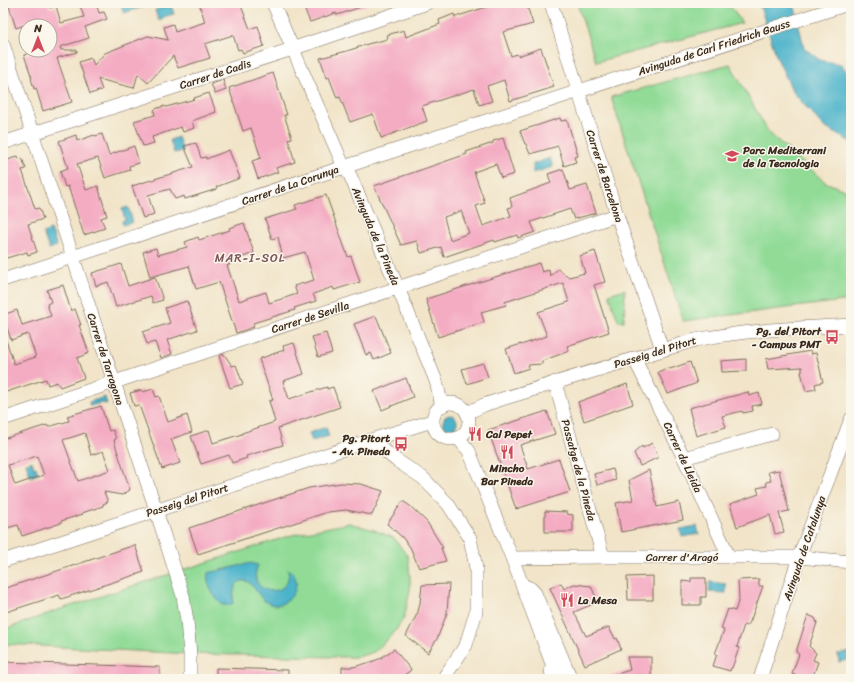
<svg xmlns="http://www.w3.org/2000/svg" width="854" height="682" font-family="Sriracha,sans-serif">
<style>
.green{fill:#91db97;stroke:#66825a}
.water{fill:#4bb3ca;stroke:#436e74}
.building{fill:#f4acc3;fill-rule:evenodd}
.lines{fill:none;stroke-linecap:round;stroke-linejoin:round}
.minor-casing{stroke:#7b6b5a;stroke-width:14}
.highway-casing{stroke:#7b6b5a;stroke-width:20}
.minor{stroke:#fff;stroke-width:13}
.highway{stroke:#fff;stroke-width:19}
.labels{text-anchor:middle;stroke-width:3;stroke-linejoin:round;paint-order:stroke}
.street-label{font-size:11px;fill:#3b2a1e;stroke:#fbf7ec}
.poi-label{font-size:11px;font-weight:bold;fill:#3b2a1e;stroke:#fbf7ec;text-anchor:start}
.neighbourhood-label{font-size:12px;letter-spacing:1px;fill:#7c5858;stroke:#fbf7ec}
</style>
<rect width="100%" height="100%" fill="#fbf7ec"/>
<filter id="ink" filterUnits="userSpaceOnUse"><feTurbulence type="fractalNoise" baseFrequency=".025" numOctaves="2"/><feDisplacementMap in="SourceGraphic" scale="8" xChannelSelector="R" yChannelSelector="G"/><feConvolveMatrix kernelMatrix="1 2 1 2 8 2 1 2 1" color-interpolation-filters="sRGB"/></filter>
<filter id="wash" filterUnits="userSpaceOnUse"><feTurbulence type="fractalNoise" baseFrequency=".012" numOctaves="4" result="noise"/><feDisplacementMap in="SourceGraphic" scale="16" xChannelSelector="R" yChannelSelector="G"/><feGaussianBlur stdDeviation="0.9" result="paint"/><feColorMatrix in="noise" values="0 0 0 0 0 0 0 0 0 0 0 0 0 0 0 0 0 1.4 0 .05"/><feComposite in="paint" operator="in"/></filter>
<g filter="url(#wash)">
<rect width="100%" height="100%" fill="#f1e4c8"/>
<g class="green">
<polygon points="577,3 728,3 742,23 596,62"/>
<polygon points="730,64 769,133 825,182 851,193 851,300 683,321 611,97"/>
<polygon points="625,289 624,321 618,321 609,294"/>
<polygon points="349,523 374,530 394,538 408,557 410,577 410,591 404,618 394,633 374,652 357,657 334,657 190,654 3,644 3,630 58,610 292,535"/>
</g>
<g class="water">
<polygon points="127,3 141,3 143,7 124,13 121,5"/>
<polygon points="759,3 794,3 804,48 820,60 841,64 851,78 851,142 824,127 793,92 777,58"/>
<polygon points="171,5 174,14 163,17 162,20 158,20 155,10"/>
<polygon points="178,137 183,151 174,153 170,140"/>
<polygon points="550,158 553,167 533,173 533,164"/>
<polygon points="128,207 133,222 123,225 122,221 125,220 122,209"/>
<polygon points="51,230 57,246 49,249 43,233"/>
<polygon points="105,397 107,404 101,403 90,406 89,402"/>
<circle cx="450" cy="422" r="7"/>
<polygon points="326,427 329,436 312,441 309,433"/>
<polygon points="32,461 34,468 36,467 38,474 31,477 30,476 26,463"/>
<polygon points="697,526 699,534 682,537 680,529"/>
<path d="M251 563 258 565C244 596 294 601 288 569 305 580 293 604 276 605 257 605 256 579 242 581 232 583 234 596 233 603L231 605H223C215 600 205 582 208 573Z"/>
<polygon points="710,582 726,584 726,593 709,592"/>
<polygon points="851,652 851,659 839,662 838,654"/>
</g>
<g id="blocks">
<g class="building">
<polygon points="8,3 48,3 50,8 56,6 61,23 84,17 79,3 96,3 99,13 104,12 107,19 85,27 89,38 60,47 61,50 77,50 77,52 57,58 72,102 43,111 36,88 34,89 31,78 32,78 24,55 39,50 50,50 50,26 22,26 16,28"/>
<polygon points="199,3 240,3 250,29 258,26 264,46 243,53 241,49 238,50 233,35 205,44 210,58 178,68 173,56 148,83 138,74 134,88 98,79 102,90 90,94 79,62 91,58 94,65 105,53 148,36 168,40 164,27 173,24 175,32 205,22"/>
<polygon points="311,3 366,3 367,5 337,15 336,13 310,22 304,8 311,5"/>
<polygon points="499,3 526,3 533,24 503,32 511,56 517,54 518,56 541,48 554,87 510,101 504,80 487,86 492,101 479,105 474,89 422,106 427,121 381,138 373,114 350,122 340,97 337,98 329,77 327,78 320,58 347,51 371,43 372,43 388,39 387,35 404,30 406,37 440,24 439,20 454,14 455,17"/>
<polygon points="273,73 287,115 284,115 292,138 288,139 295,162 276,168 278,172 258,179 252,161 261,158 251,128 243,131 229,88"/>
<polygon points="223,80 226,90 215,94 211,84"/>
<polygon points="209,93 216,112 192,121 194,128 183,132 181,127 152,137 154,143 143,146 134,121 155,115 154,111 155,109 164,106 166,107 195,99 194,98"/>
<polygon points="560,118 561,121 567,120 578,156 574,157 576,162 564,166 558,146 530,154 526,144 525,144 520,131"/>
<polygon points="102,134 109,155 134,146 139,163 129,166 130,170 105,178 98,158 77,164 86,190 98,186 107,216 101,218 105,228 84,235 68,186 65,187 60,171 68,168 59,141 76,135 77,141 94,135 95,136"/>
<path d="M503 138 514 174 501 178 496 164 474 172 485 203 476 206 483 226 511 216 508 208 512 207 510 198 551 183 548 174 563 169 570 190 587 185 596 213 574 219 570 209 531 222 535 232 518 238 517 235 495 242 494 240 444 257 441 247 421 253 417 241 401 245 374 186 467 154 466 152 493 143V141ZM461 211 469 233 450 240 444 217Z"/>
<polygon points="196,143 201,158 206,157 206,159 229,150 240,178 216,187 217,189 185,199 184,196 175,199 170,189 148,195 154,214 143,218 132,186 193,167 184,146"/>
<polygon points="18,156 19,159 22,158 26,169 22,170 35,209 39,208 43,219 28,224 37,252 28,255 27,252 3,259 3,162"/>
<polygon points="326,195 348,257 351,256 360,282 334,290 333,287 313,294 316,301 294,308 295,310 253,323 254,327 236,333 219,282 196,289 189,266 150,277 143,252 156,248 158,255 187,247 185,242 198,237 199,240 230,230 229,228 244,223 254,253 229,262 230,265 227,265 239,301 266,292 269,303 297,294 294,286 314,280 305,252 283,258 278,237 272,239 265,219 297,209 295,205"/>
<polygon points="595,251 605,282 594,285 609,332 567,346 569,351 542,361 542,364 528,365 529,368 514,373 506,349 521,344 521,345 547,336 538,312 569,302 563,283 505,302 506,305 481,312 484,322 438,337 426,299 539,263 542,272 549,270 550,276 558,269 569,277 585,273 580,256"/>
<polygon points="121,264 128,286 155,277 163,300 153,303 151,296 116,307 108,282 96,286 92,273"/>
<polygon points="63,285 71,311 75,309 81,325 79,325 89,353 77,358 84,378 60,387 57,382 48,385 46,379 6,392 3,383 3,337 5,337 14,364 36,357 28,334 11,340 3,315 17,310 22,325 51,316 47,304 51,302 47,290"/>
<polygon points="187,301 197,330 167,340 172,354 161,358 155,342 147,344 143,332 170,323 165,308"/>
<polygon points="376,316 391,353 374,360 371,353 366,355 354,324"/>
<polygon points="326,333 332,353 318,357 312,337"/>
<polygon points="294,343 304,374 283,381 289,399 327,387 327,389 333,387 340,407 278,428 283,445 246,456 247,458 232,463 229,455 201,464 191,436 209,430 213,443 242,434 242,433 275,422 269,401 273,400 259,359 284,350 283,346"/>
<polygon points="810,351 811,354 816,353 823,382 815,384 816,389 806,391 801,372 802,372 802,367 768,369 766,359"/>
<polygon points="224,354 232,366 236,365 243,384 230,388 219,356"/>
<polygon points="746,359 746,371 722,372 721,361"/>
<polygon points="690,362 697,383 668,394 658,372 669,367 670,369"/>
<polygon points="483,363 488,377 467,384 462,369"/>
<polygon points="406,378 413,397 382,410 374,391"/>
<polygon points="627,384 633,404 584,421 578,402"/>
<polygon points="153,389 156,397 159,396 168,422 187,415 192,432 171,439 180,463 162,469 139,405 134,406 130,393 142,390 143,392"/>
<polygon points="748,392 749,396 759,393 762,404 752,406 753,411 743,413 742,411 722,416 726,427 696,436 689,408"/>
<path d="M101 406 109 431 113 430 116 439 114 440 116 447 130 490 122 495 104 492 108 502 103 504V506L82 513 83 514 61 521V523L22 536 18 525 3 529V439L47 425 48 427 69 421 67 416ZM85 433 91 455 103 451 110 470 78 481 63 440ZM37 456 44 475 15 485 8 465Z"/>
<polygon points="547,411 555,434 520,445 528,469 559,459 570,492 516,509 488,430"/>
<polygon points="652,443 659,457 640,466 634,453 642,446 643,448"/>
<polygon points="613,469 616,480 597,485 594,474"/>
<polygon points="649,470 657,507 679,502 683,520 621,532 616,503 633,500 629,480"/>
<polygon points="779,470 789,511 779,513 784,532 775,534 770,515 737,527 730,504 759,494 757,488 767,486 766,482 771,481 768,472"/>
<polygon points="341,483 361,484 383,491 372,515 346,510 328,512 198,554 189,528 309,488"/>
<polygon points="403,501 410,506 427,522 443,548 441,548 446,561 419,568 410,547 402,537 387,524"/>
<polygon points="545,511 567,512 567,514 573,515 573,532 545,532"/>
<polygon points="135,545 144,572 61,599 59,595 3,613 3,589"/>
<polygon points="653,576 653,600 628,600 627,577"/>
<polygon points="691,578 706,578 706,597 701,597 701,605 682,605 682,581 691,582"/>
<polygon points="759,579 759,586 763,586 750,622 747,626 744,625 737,647 739,648 732,668 731,668 730,671 713,666 717,654 715,654 724,630 721,629 728,609 735,611 739,599 738,580"/>
<polygon points="561,583 564,589 574,584 591,586 598,602 574,612 586,636 609,627 612,634 613,634 615,639 617,638 621,649 585,665 550,588"/>
<polygon points="449,584 447,613 437,639 428,653 406,636 418,612 420,603 422,585"/>
<polygon points="808,615 815,618 817,623 809,646 816,653 813,660 818,662 812,679 807,679 792,674 799,654 796,652"/>
<polygon points="394,649 411,670 399,679 342,679 342,667 353,667 371,662 379,659"/>
<polygon points="627,657 651,657 651,679 610,679 610,676 630,670"/>
<polygon points="3,662 160,667 160,679 3,679"/>
<polygon points="216,668 288,670 288,679 216,679"/>
</g>
</g>
</g>
<g filter="url(#ink)">
<use href="#blocks" fill-opacity="0" stroke="#7b6b5a" stroke-width="1"/>
<g class="lines">
<defs>
<g id="minor">
<polyline points="273,3 344,167 350,175 398,288 436,381 442,406"/>
<polyline points="551,3 617,215 662,349"/>
<polyline points="3,44 156,510 183,596 187,621 190,654 190,679"/>
<polyline points="3,143 286,51 427,3"/>
<polyline points="3,280 344,167 851,3"/>
<polyline points="634,358 684,458 729,557"/>
<polyline points="555,382 603,557"/>
<circle cx="451" cy="421" r="18"/>
<path d="M467 413 484 405 502 399 695 340C746 330 799 328 851 325"/>
<polyline points="3,419 617,215"/>
<polyline points="458,438 469,451 512,558 557,677"/>
<polyline points="371,440 396,460 423,478 448,504 470,538 476,568 476,612 466,645 443,679"/>
<polyline points="684,458 772,434"/>
<polyline points="512,558 603,557 799,557 851,562"/>
<polyline points="3,561 371,440 432,421"/>
<polyline points="522,585 530,588 535,593 571,679"/>
<polyline points="760,679 799,557 851,419"/>
</g>
<polyline id="highway" points="554,670 556,679"/>
</defs>
<use href="#minor" class="minor-casing"/>
<use href="#highway" class="highway-casing"/>
<use href="#minor" class="minor"/>
<use href="#highway" class="highway"/>
</g>
</g>
<defs>
<symbol id="university-bare" viewBox="-9 -9 18 18"><path d="M0-5L7-2L0 1L-7-2ZM-4 1L0 2.5L4 1V4Q0 6-4 4Z" fill="#d1495b" stroke="#fbf7ec" stroke-width="2.5" paint-order="stroke"/></symbol>
<symbol id="bus-bare" viewBox="-9 -9 18 18"><path d="M-5-6H5V4H4V6H2V4H-2V6H-4V4H-5ZM-3.5-4V0h7V-4ZM-3.5 1.2v1.5H-2V1.2ZM2 1.2v1.5H3.5V1.2Z" fill="#d1495b" stroke="#fbf7ec" stroke-width="2.5" paint-order="stroke"/></symbol>
<symbol id="restaurant-bare" viewBox="-9 -9 18 18"><path d="M-5-6h1v4h1v-4h1v4h1v-4h1v5L-1.5 .5V6h-2V.5L-5-1ZM5-6V6H3V1.5H1.5Q1.5-4 5-6Z" fill="#d1495b" stroke="#fbf7ec" stroke-width="2.5" paint-order="stroke"/></symbol>
</defs>
<g fill-rule="evenodd">
<use href="#university-bare" x="722" y="146" width="20" height="20"/>
<use href="#bus-bare" x="822" y="327" width="20" height="20"/>
<use href="#restaurant-bare" x="465" y="424" width="20" height="20"/>
<use href="#bus-bare" x="391" y="434" width="20" height="20"/>
<use href="#restaurant-bare" x="497" y="442" width="20" height="20"/>
<use href="#restaurant-bare" x="557" y="590" width="20" height="20"/>
</g>
<g class="labels">
<g class="street-label">
<text transform="translate(714 47) rotate(-18)" y="4">Avinguda de Carl Friedrich Gauss</text>
<text transform="translate(215 74) rotate(-18)" y="4">Carrer de Cadis</text>
<text transform="translate(605 176) rotate(72)" y="4">Carrer de Barcelona</text>
<text transform="translate(290 185) rotate(-19)" y="4">Carrer de La Corunya</text>
<text transform="translate(376 236) rotate(67)" y="4">Avinguda de la Pineda</text>
<text transform="translate(310 317) rotate(-18)" y="4">Carrer de Sevilla</text>
<text transform="translate(655 352) rotate(-17)" y="4">Passeig del Pitort</text>
<text transform="translate(106 359) rotate(72)" y="4">Carrer de Tarragona</text>
<text transform="translate(683 457) rotate(65)" y="4">Carrer de Lleida</text>
<text transform="translate(579 470) rotate(75)" y="4">Passatge de la Pineda</text>
<text transform="translate(187 500) rotate(-18)" y="4">Passeig del Pitort</text>
<text transform="translate(804 548) rotate(-71)" y="4">Avinguda de Catalunya</text>
<text x="682" y="561">Carrer d'Aragó</text>
</g>
<g class="poi-label">
<text x="743" y="154">Parc Mediterrani<tspan x="743" dy="13">de la Tecnologia</tspan></text>
<text x="821" y="335" text-anchor="end">Pg. del Pitort<tspan x="821" dy="13">- Campus PMT</tspan></text>
<text x="486" y="438">Cal Pepet</text>
<text x="390" y="442" text-anchor="end">Pg. Pitort<tspan x="390" dy="13">- Av. Pineda</tspan></text>
<text x="507" y="472" text-anchor="middle">Mincho<tspan x="507" dy="13">Bar Pineda</tspan></text>
<text x="578" y="604">La Mesa</text>
</g>
<g class="neighbourhood-label">
<text x="250" y="262">MAR-I-SOL</text>
</g>
</g>
<rect width="854" height="682" fill="none" stroke="#fbf7ec" stroke-width="16"/>
<g transform="translate(38 38)"><circle r="19" fill="#fbf7ec" stroke="#aea59a"/>
<path d="M0-3L7 15L0 10L-7 15Z" fill="#d1495b"/>
<text y="-6" font-size="11" font-weight="bold" text-anchor="middle" fill="#3b2a1e">N</text>
</g>
</svg>
